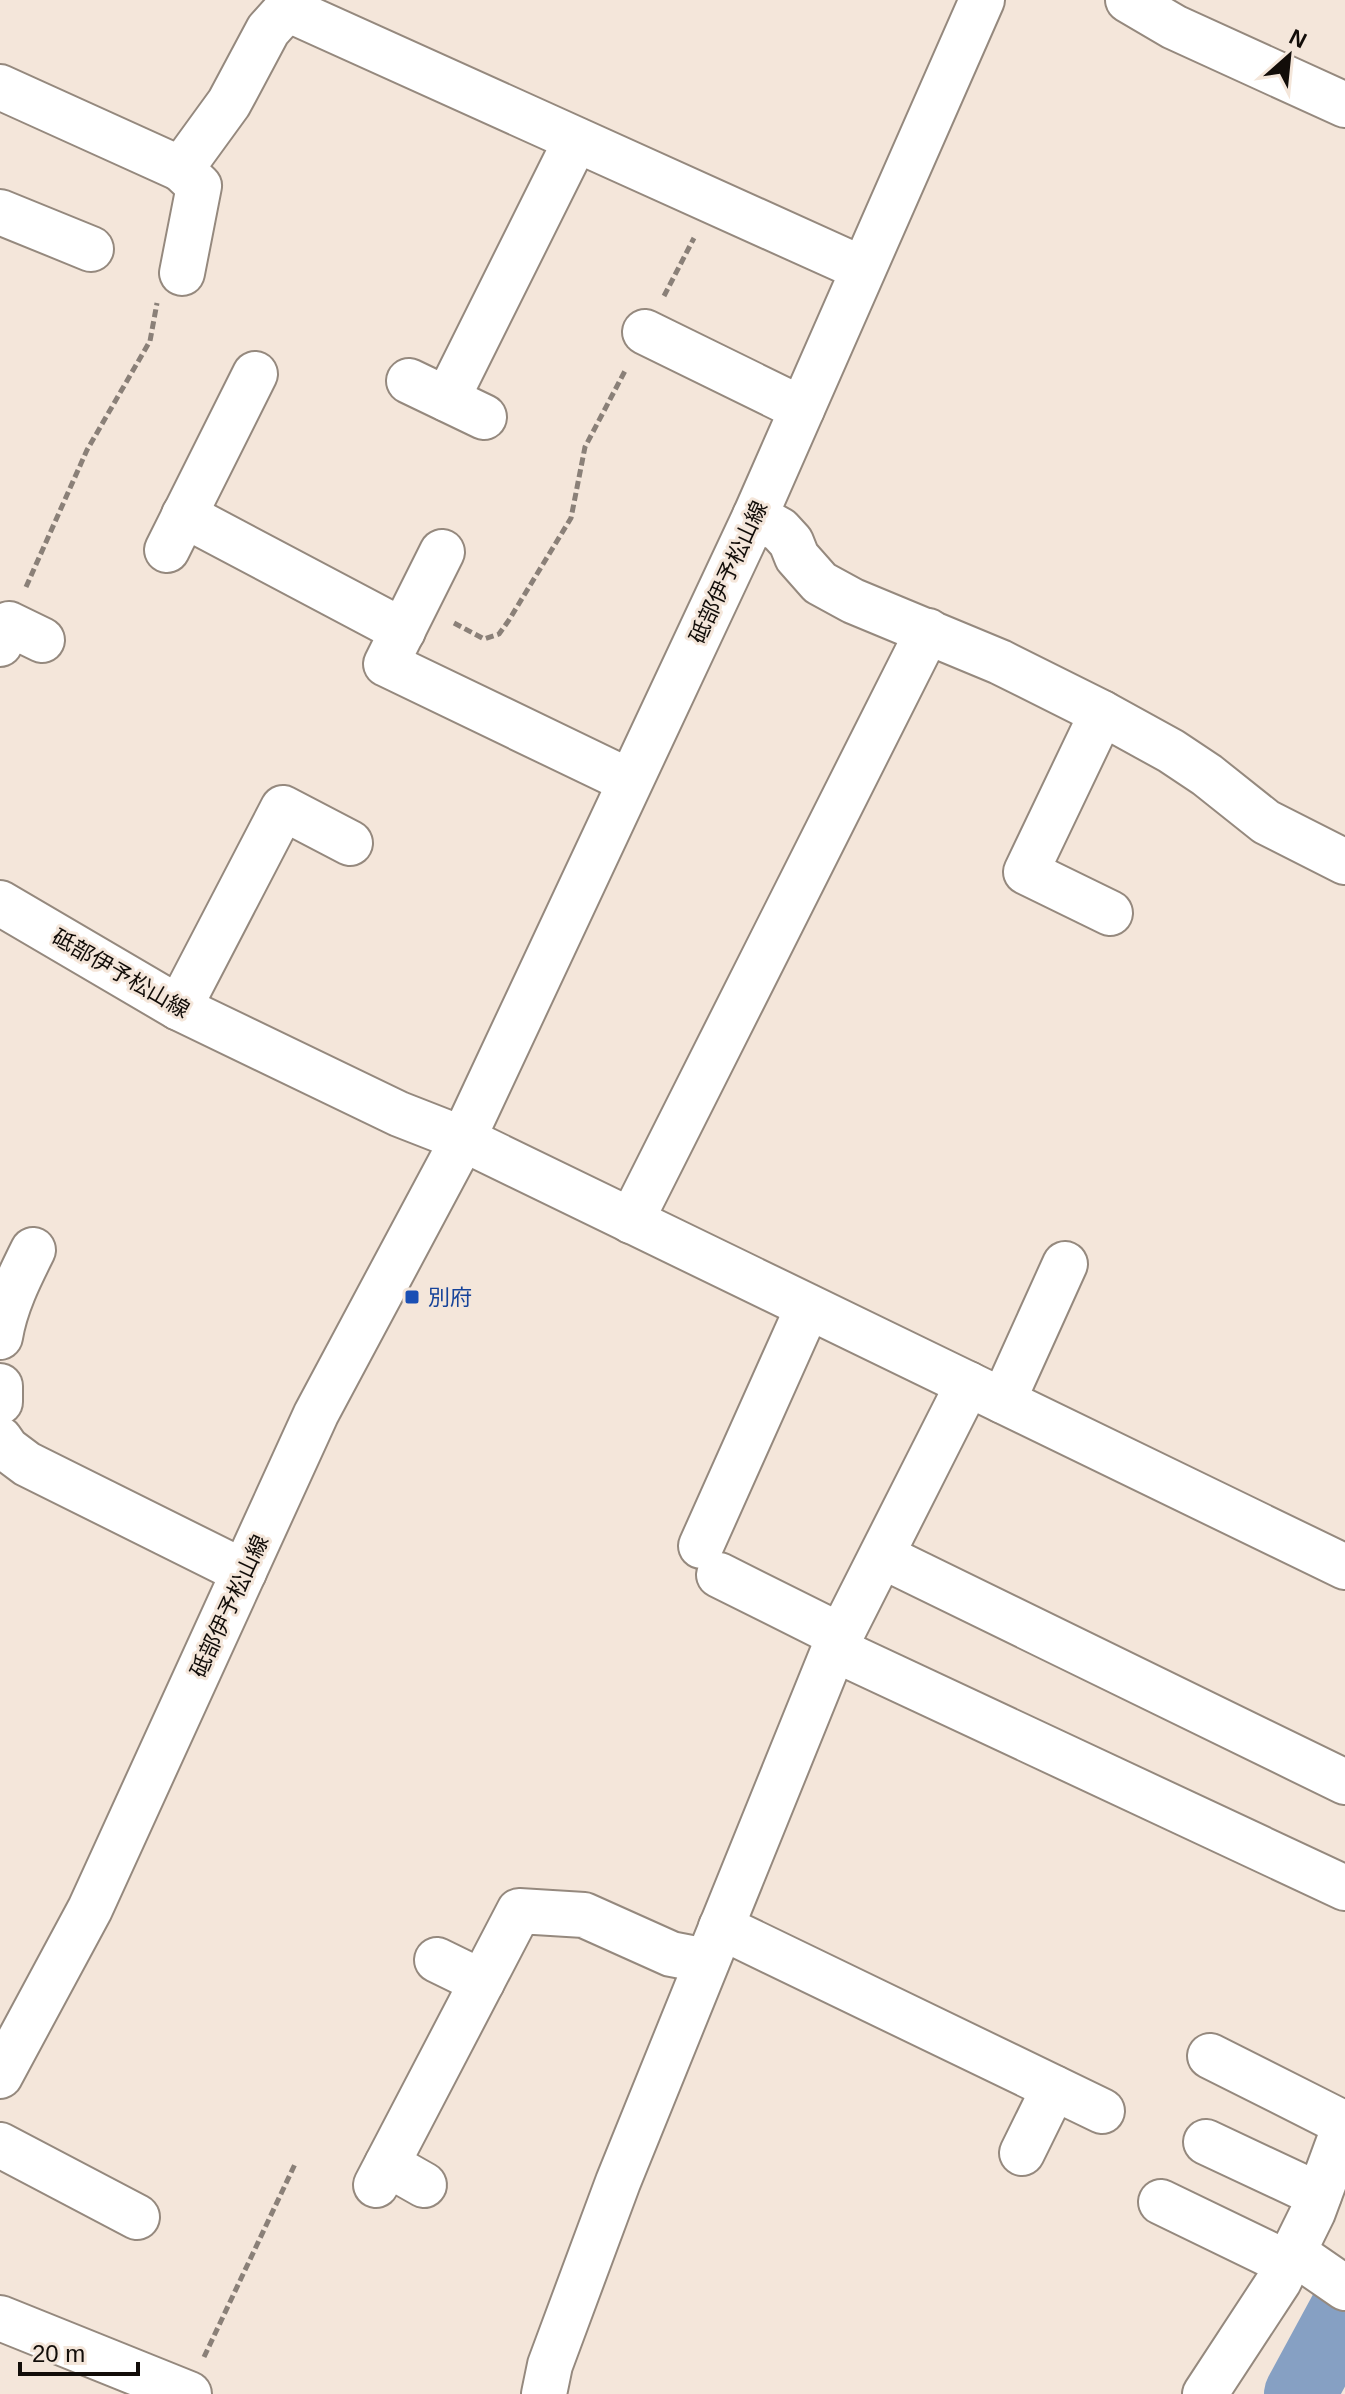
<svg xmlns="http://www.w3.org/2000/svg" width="1345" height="2394" font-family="Arial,'Noto Sans JP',sans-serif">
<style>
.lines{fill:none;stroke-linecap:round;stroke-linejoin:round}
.river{stroke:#86a0c3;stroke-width:72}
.minor-casing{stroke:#95897e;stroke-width:48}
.major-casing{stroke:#95897e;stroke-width:48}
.path{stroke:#8a8078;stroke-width:5;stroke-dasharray:8 4;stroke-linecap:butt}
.minor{stroke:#fff;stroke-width:44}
.major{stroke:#fff;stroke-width:44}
.transit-dot{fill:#1a4fb4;stroke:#f4e6da;stroke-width:3}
.labels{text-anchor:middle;stroke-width:6;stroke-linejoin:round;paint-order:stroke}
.street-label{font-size:22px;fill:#120d09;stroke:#f4e6da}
.transit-label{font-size:22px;fill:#164399;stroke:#f4e6da;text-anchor:start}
</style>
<rect width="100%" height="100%" fill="#f4e6da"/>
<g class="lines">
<polyline class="river" points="1300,2394 1345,2311"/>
<defs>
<g id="minor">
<polyline points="1128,0 1174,27 1345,105"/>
<polyline points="287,9 863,269"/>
<polyline points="0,87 181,169 229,103 268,30 295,0"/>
<polyline points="181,169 199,186 182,273"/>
<polyline points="0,212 91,249"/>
<polyline points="645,332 802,409"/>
<polyline points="409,381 484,417"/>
<polyline points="447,399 576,140"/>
<polyline points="184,515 403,631"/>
<polyline points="755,516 780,530 791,542 797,557 820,583 853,601 1000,662 1102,713 1171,751 1207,775 1266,822 1345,862"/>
<polyline points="167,550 255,374"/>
<polyline points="442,552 386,664 629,781"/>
<polyline points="0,644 9,624 42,640"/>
<polyline points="1102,713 1026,872 1110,913"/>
<polyline points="179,1008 283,808 350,843"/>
<polyline points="463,1139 1345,1567"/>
<polyline points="631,1221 928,631"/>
<path d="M0 1337C5 1306 19 1278 33 1250"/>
<polyline points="0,1386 0,1402"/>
<polyline points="1003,1401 1065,1264"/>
<polyline points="0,1439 7,1449 27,1464 244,1572"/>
<polyline points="701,1546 808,1307"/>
<polyline points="882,1556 1345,1782"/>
<polyline points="719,1575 841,1636"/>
<polyline points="834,1649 1345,1888"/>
<polyline points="721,1927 1102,2111"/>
<polyline points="437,1960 482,1982"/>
<polyline points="1210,2056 1345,2124"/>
<polyline points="1206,2142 1319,2195"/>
<polyline points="0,2145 137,2217"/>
<polyline points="1022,2153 1054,2088"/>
<polyline points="387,2164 424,2185"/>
<polyline points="376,2185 519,1911 584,1915 671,1954 707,1961"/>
<polyline points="1161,2202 1287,2263"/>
<polyline points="1293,2252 1345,2288"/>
<polyline points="0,2318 189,2394"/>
<polyline points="544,2394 550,2365 618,2182 834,1649 968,1384"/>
<polyline points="1205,2394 1279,2281 1313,2212 1345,2125"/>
</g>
<g id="major">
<polyline points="0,903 179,1008 399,1114 463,1139"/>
<polyline points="0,2076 90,1909 316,1414 463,1139 755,516 982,0"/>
</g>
</defs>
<use href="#minor" class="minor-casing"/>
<use href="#major" class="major-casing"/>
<g class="path">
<polyline points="664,296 694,238"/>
<polyline points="26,587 87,450 150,341 157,303"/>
<polyline points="454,623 484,639 499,634 509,620 571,518 585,447 626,369"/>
<polyline points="204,2357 296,2162"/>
</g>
<use href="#minor" class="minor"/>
<use href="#major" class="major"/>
</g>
<rect class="transit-dot" x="404" y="1289" width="16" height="16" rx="4"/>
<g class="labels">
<g class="street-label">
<text transform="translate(728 572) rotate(-65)" y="8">砥部伊予松山線</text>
<text transform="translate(121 973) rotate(30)" y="8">砥部伊予松山線</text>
<text transform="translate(229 1606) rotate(-65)" y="8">砥部伊予松山線</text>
</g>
<g class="transit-label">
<text x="428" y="1305">別府</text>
</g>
</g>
<g transform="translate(1289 56) rotate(27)" stroke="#f4e6da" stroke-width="6" paint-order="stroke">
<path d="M0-6L14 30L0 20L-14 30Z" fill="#120d09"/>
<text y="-12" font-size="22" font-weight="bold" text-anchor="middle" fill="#120d09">N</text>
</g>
<path d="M20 2362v12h118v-12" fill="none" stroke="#120d09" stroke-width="4"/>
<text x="32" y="2362" font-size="24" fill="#120d09" stroke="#f4e6da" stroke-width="6" paint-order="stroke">20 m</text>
</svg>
